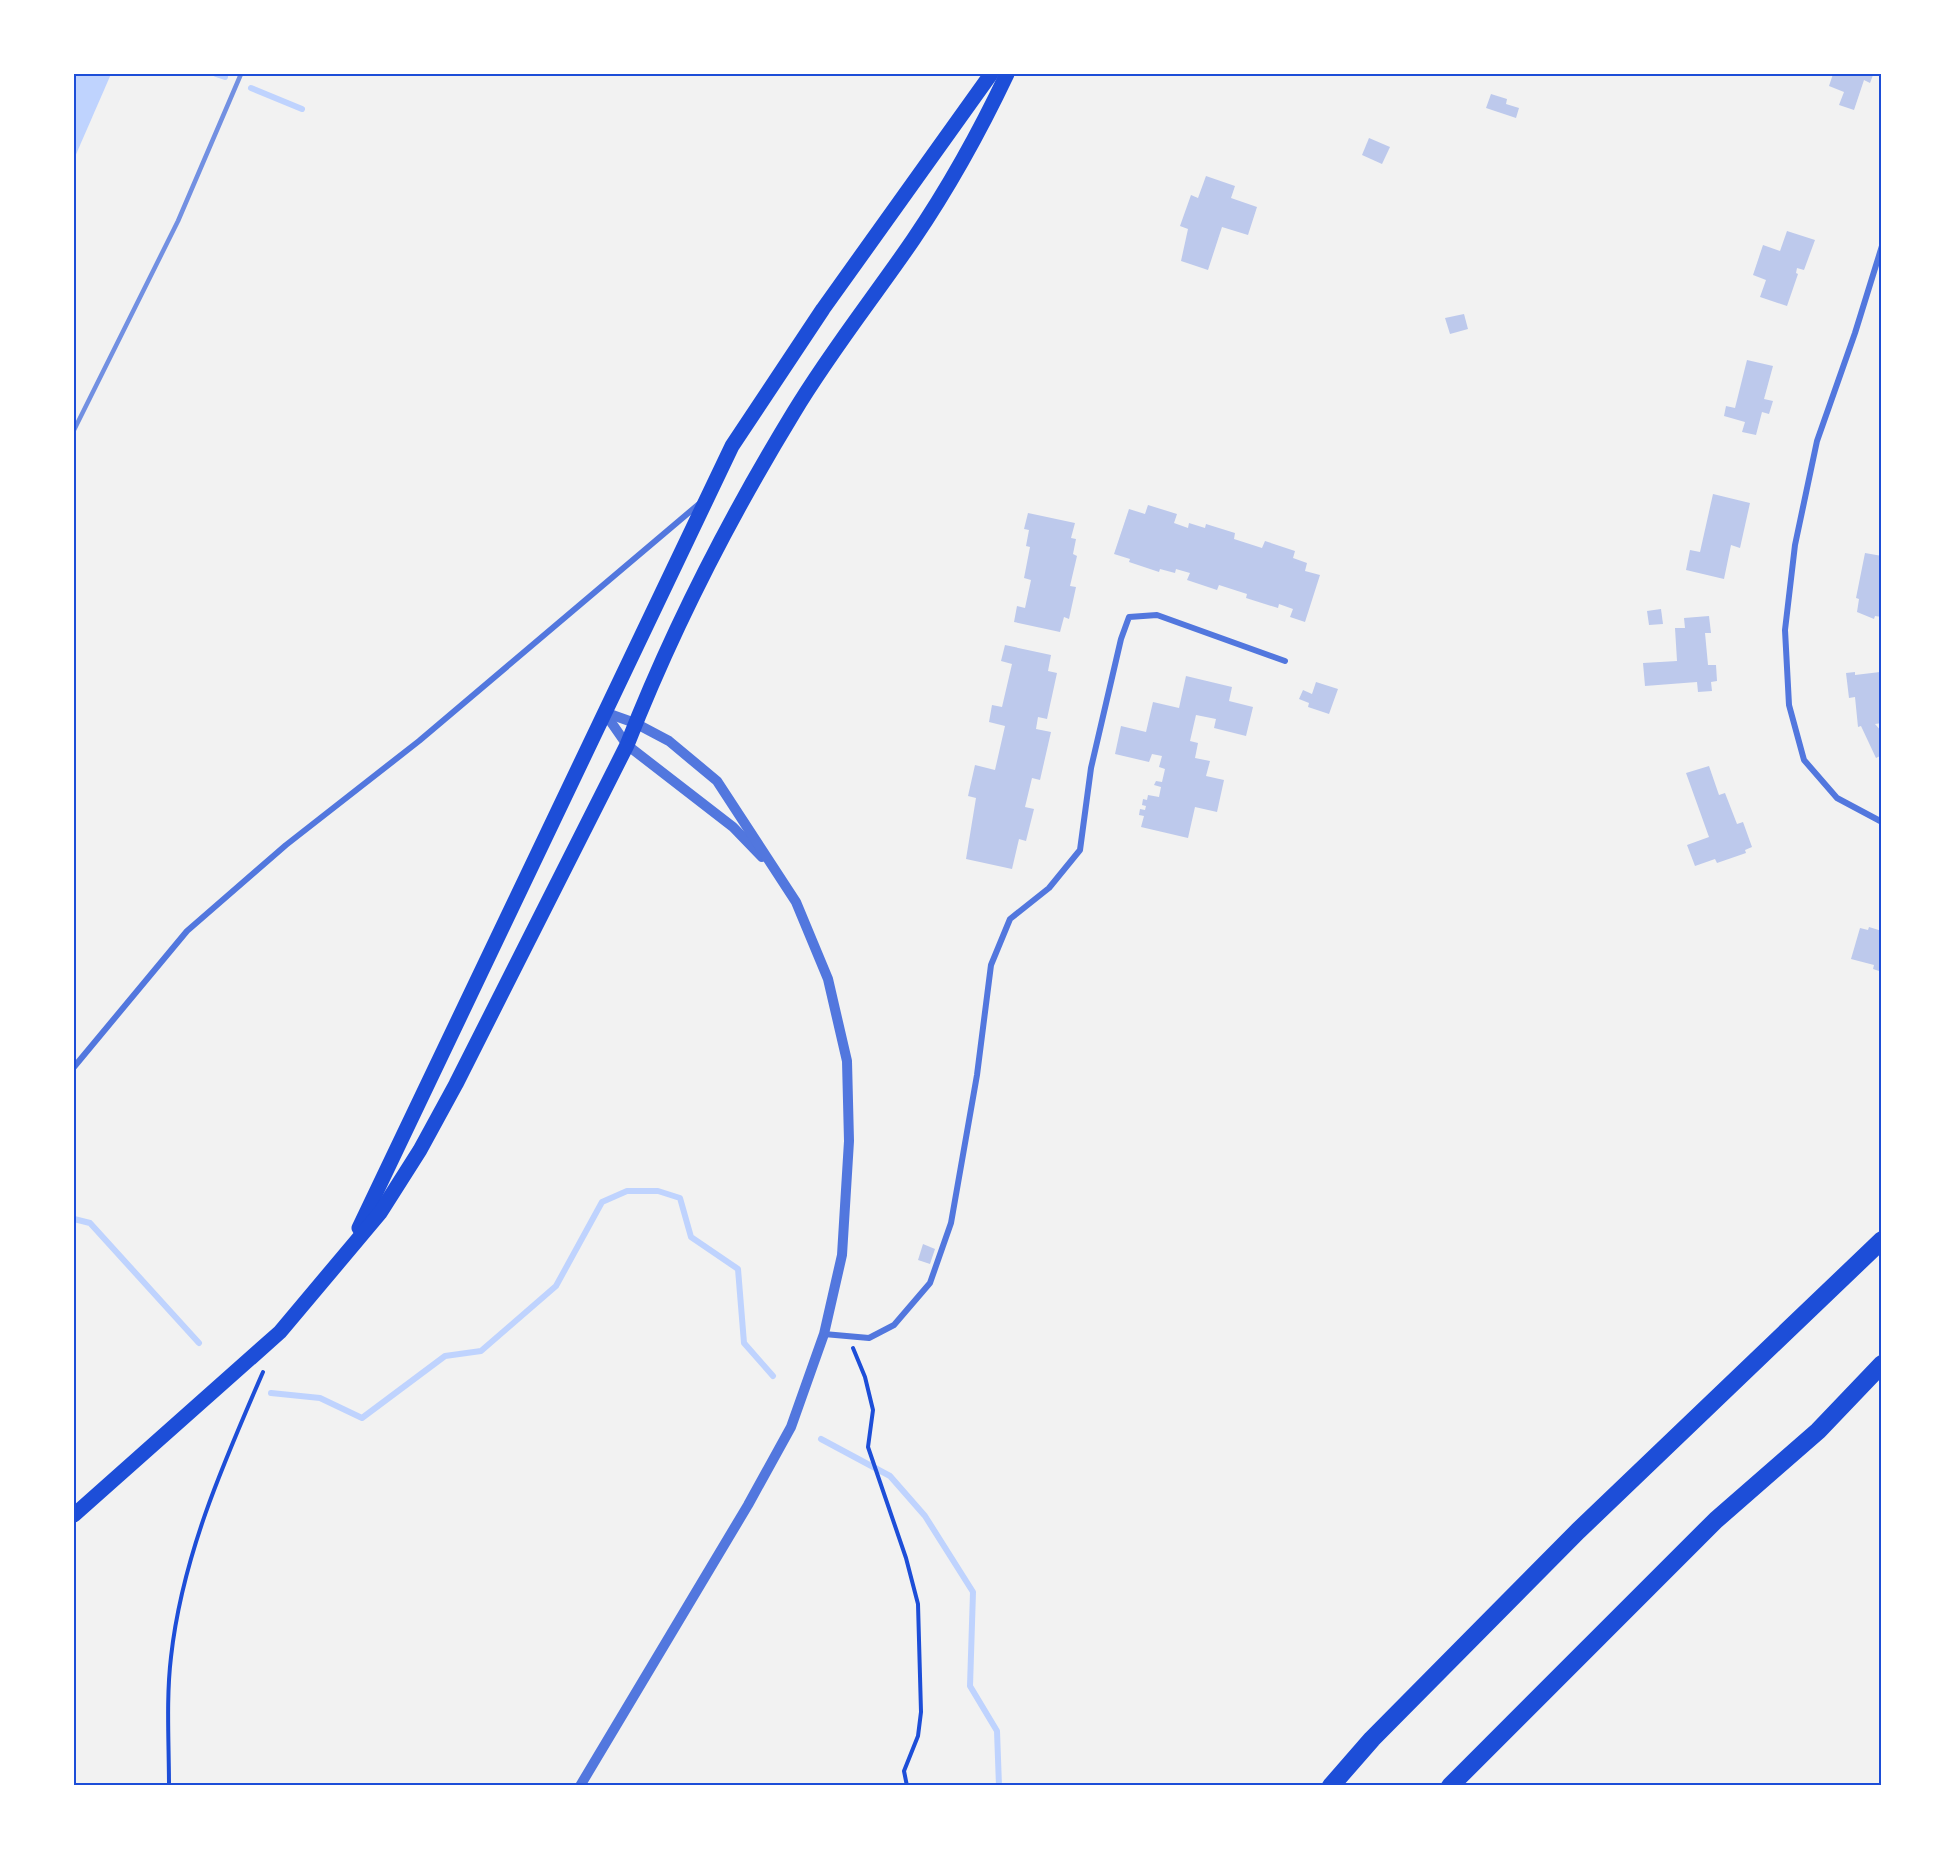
<svg xmlns="http://www.w3.org/2000/svg" width="1955" height="1859" font-family="'PT Sans Narrow',sans-serif">
<style>
.water{fill:#bfd3fe}
.lines{fill:none;stroke-linecap:round;stroke-linejoin:round}
.stream{stroke:#bfd3fe;stroke-width:6}
.building{fill:#bdc9ec}
.path{stroke:#1d4ed8;stroke-width:4}
.minor{stroke:#5277de;stroke-width:6}
.tertiary{stroke:#5277de;stroke-width:10}
.primary{stroke:#1d4ed8;stroke-width:15}
.motorway{stroke:#1d4ed8;stroke-width:18}
.rail{stroke:#7290e2;stroke-width:4.5}
.neatline{fill:none;stroke:#1d4ed8;stroke-width:2}
</style>
<rect width="100%" height="100%" fill="#f2f2f2"/>
<polygon class="water" points="74,74 111,74 74,159"/>
<g class="lines">
<g class="stream">
<polyline points="216,74 225,77"/>
<polyline points="251,88 302,109"/>
<polyline points="74,1219 90,1223 199,1343"/>
<polyline points="271,1393 320,1398 362,1418 445,1356 481,1351 556,1286 602,1202 627,1191 658,1191 680,1198 691,1237 738,1269 744,1343 773,1376"/>
<polyline points="821,1439 890,1476 925,1516 973,1592 970,1686 997,1731 999,1786"/>
</g>
</g>
<g class="building">
<polygon points="1833,74 1873,75 1870,83 1864,80 1854,110 1839,105 1844,92 1829,86"/>
<polygon points="1491,94 1507,99 1506,104 1519,108 1516,118 1486,108"/>
<polygon points="1369,138 1390,147 1382,164 1362,155"/>
<polygon points="1206,176 1235,186 1231,198 1257,207 1248,235 1222,227 1208,270 1181,261 1188,229 1180,226 1191,195 1198,198"/>
<polygon points="1787,231 1815,240 1804,270 1797,268 1796,273 1798,274 1787,306 1760,297 1766,280 1753,275 1763,245 1780,251"/>
<polygon points="1464,314 1468,329 1450,334 1445,318"/>
<polygon points="1747,360 1773,366 1764,399 1773,401 1769,414 1762,412 1756,435 1742,432 1745,422 1724,416 1726,406 1735,408"/>
<polygon points="1713,494 1750,503 1740,548 1731,545 1724,579 1686,570 1690,550 1700,552"/>
<polygon points="1148,505 1177,514 1174,523 1188,528 1189,523 1205,528 1206,524 1235,533 1234,539 1262,548 1265,541 1295,551 1293,558 1307,563 1305,571 1320,575 1305,622 1290,617 1293,609 1279,604 1278,608 1246,598 1247,594 1219,585 1217,590 1187,580 1190,573 1176,569 1175,573 1160,569 1159,572 1129,562 1130,559 1114,554 1129,509 1145,514"/>
<polygon points="1028,513 1075,523 1071,538 1076,539 1073,554 1077,556 1070,586 1076,587 1069,619 1064,617 1060,632 1014,622 1017,606 1025,608 1031,580 1024,578 1030,547 1026,546 1029,530 1024,529"/>
<polygon points="1865,553 1882,556 1882,617 1875,616 1874,619 1857,612 1859,599 1856,598"/>
<polygon points="1661,609 1663,624 1649,625 1647,611"/>
<polygon points="1709,616 1711,633 1705,633 1708,665 1716,665 1717,681 1711,682 1712,691 1698,692 1697,682 1645,686 1643,663 1677,661 1675,628 1685,628 1684,618"/>
<polygon points="1005,645 1051,655 1048,671 1057,673 1047,719 1038,717 1036,729 1051,732 1040,780 1032,778 1025,807 1034,809 1026,841 1019,839 1012,869 966,859 976,798 968,796 975,765 995,770 1005,726 989,722 992,705 1002,707 1012,664 1001,661"/>
<polygon points="1855,672 1855,675 1880,672 1882,723 1875,724 1882,732 1882,755 1876,758 1861,726 1858,727 1855,697 1849,698 1846,673"/>
<polygon points="1186,676 1232,687 1229,701 1253,707 1246,736 1214,728 1216,719 1196,715 1190,741 1198,743 1195,758 1210,761 1206,776 1224,780 1217,812 1195,807 1188,838 1141,827 1144,816 1139,815 1140,809 1145,810 1146,806 1142,805 1143,799 1147,800 1148,795 1159,797 1161,787 1154,785 1156,781 1162,782 1165,769 1159,767 1162,756 1152,754 1149,762 1115,754 1121,726 1146,732 1153,702 1179,708"/>
<polygon points="1316,682 1338,689 1329,714 1308,707 1309,703 1299,699 1303,690 1312,694"/>
<polygon points="1709,766 1719,795 1725,793 1737,824 1743,822 1752,847 1745,850 1746,853 1717,863 1715,859 1695,866 1687,845 1709,837 1686,773"/>
<polygon points="1869,927 1882,931 1882,972 1873,969 1874,965 1851,959 1860,928 1868,930"/>
<polygon points="923,1244 935,1249 930,1264 918,1260"/>
</g>
<g class="lines">
<g class="path">
<polyline points="853,1348 865,1377 873,1410 868,1447 906,1558 918,1604 921,1712 918,1736 904,1771 907,1786"/>
<path d="M169 1786C169 1743 166 1699 171 1657 182 1557 223 1464 263 1372"/>
</g>
<g class="minor">
<polyline points="1882,246 1855,333 1817,441 1795,545 1785,630 1789,705 1804,760 1837,798 1882,822"/>
<polyline points="74,1067 187,931 286,845 419,741 699,504"/>
<polyline points="824,1334 869,1338 894,1325 930,1283 951,1223 977,1075 991,965 1010,919 1049,888 1080,850 1091,768 1121,639 1129,617 1157,615 1285,661"/>
</g>
<g class="tertiary">
<polyline points="604,712 627,745 733,827 762,857"/>
<polyline points="580,1786 748,1505 791,1427 824,1334 842,1255 849,1141 847,1061 828,979 796,902 717,781 669,741 635,723 604,712"/>
</g>
<g class="primary">
<polyline points="359,1228 732,446 823,309 991,74"/>
<path d="M74 1515 280 1332 380 1213 420 1150 456 1084 627 745C672 630 730 517 794 412 830 352 874 297 913 240 949 187 980 131 1007 74"/>
</g>
<g class="motorway">
<polyline points="1331,1786 1372,1739 1578,1531 1882,1240"/>
<polyline points="1450,1786 1716,1520 1818,1431 1882,1364"/>
</g>
<polyline class="rail" points="74,430 178,221 241,74"/>
</g>
<rect width="1955" height="1859" fill="none" stroke="#ffffff" stroke-width="150"/>
<rect x="75" y="75" width="1805" height="1709" class="neatline"/>
</svg>
